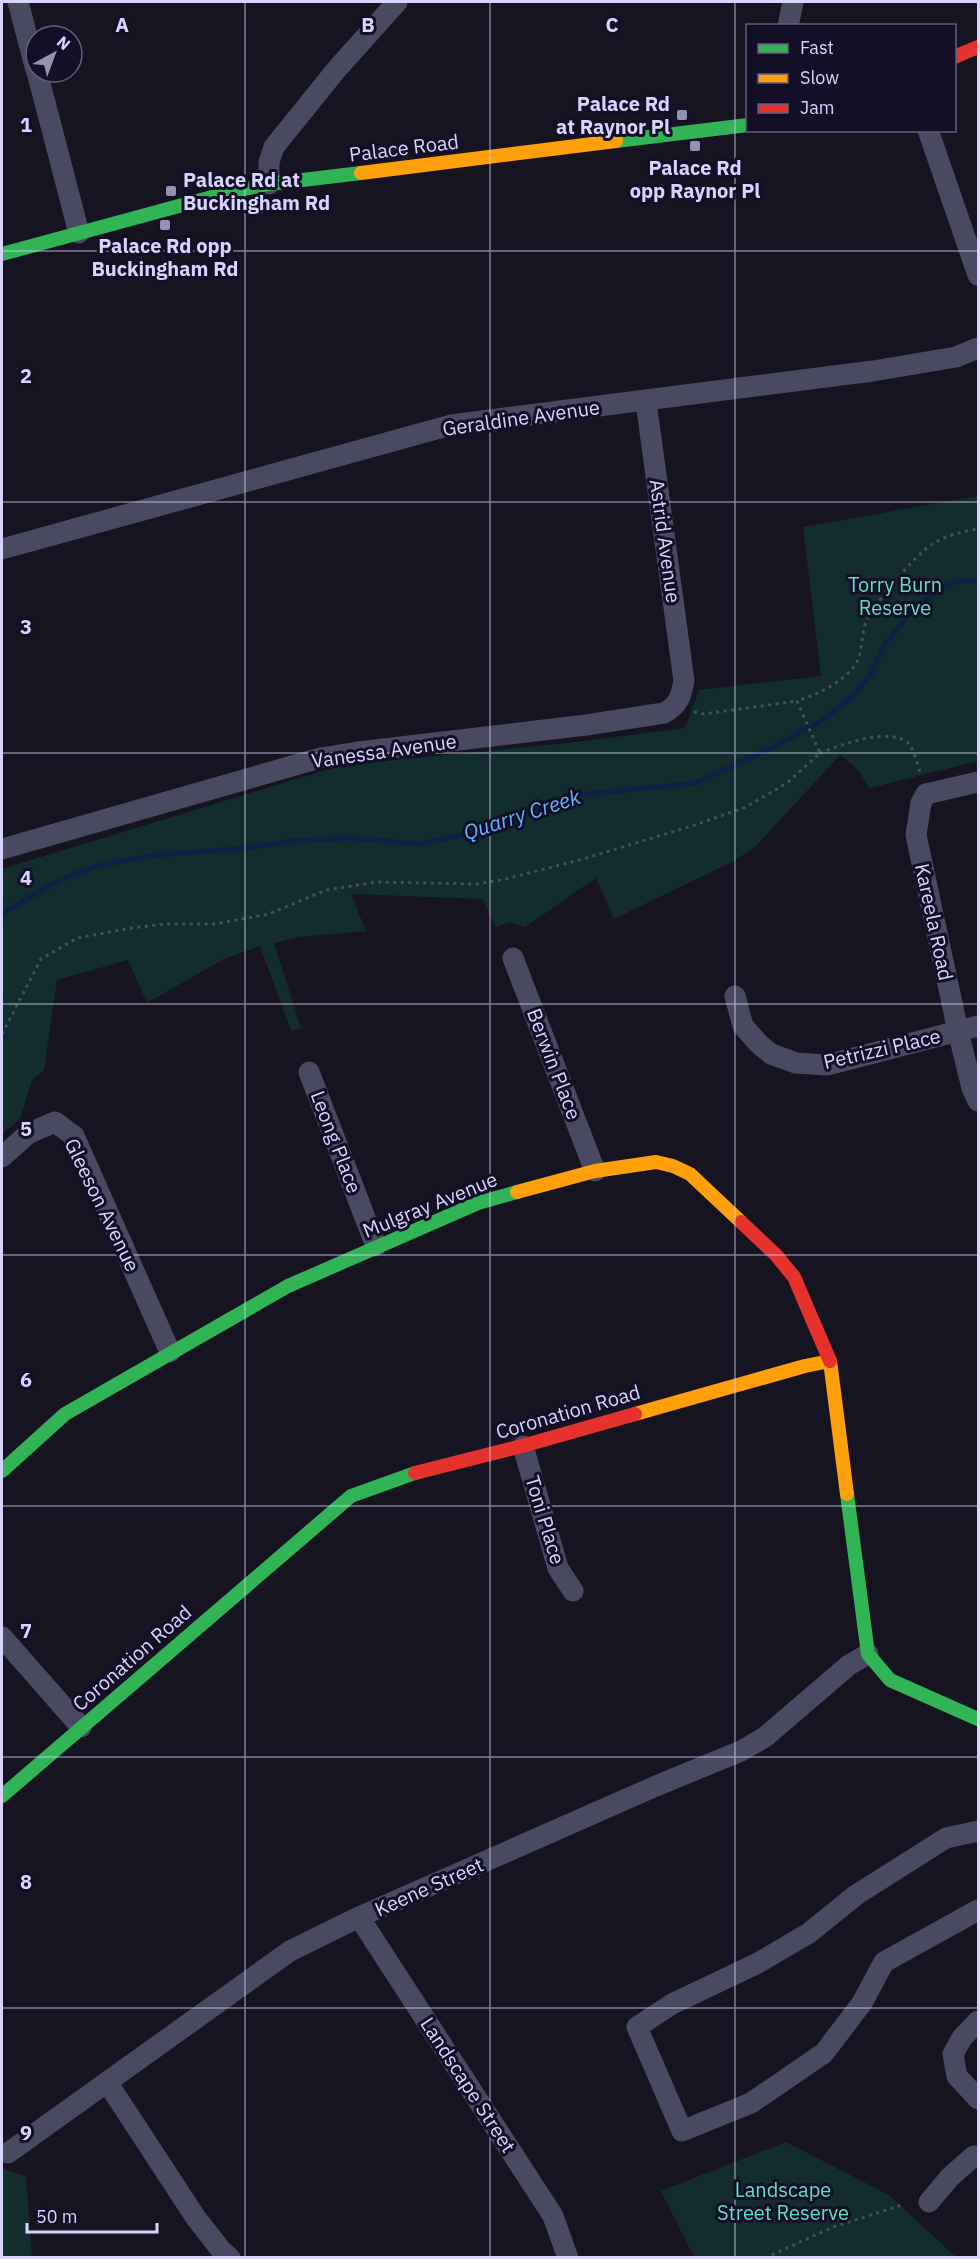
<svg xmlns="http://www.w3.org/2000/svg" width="980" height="2259" font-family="'IBM Plex Sans',sans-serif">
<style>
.green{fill:#132c2d}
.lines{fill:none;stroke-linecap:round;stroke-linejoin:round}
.stream{stroke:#0d2144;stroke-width:5}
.path{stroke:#44505f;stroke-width:3;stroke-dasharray:3 4.5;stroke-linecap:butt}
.street{stroke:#4a4962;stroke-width:21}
.fast{stroke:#30b455;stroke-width:14}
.slow{stroke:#ff9f0a;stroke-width:14}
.jam{stroke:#e5322d;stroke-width:14}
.grid{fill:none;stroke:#d9d4ff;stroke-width:1.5;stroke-opacity:0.55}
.poi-dot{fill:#9591b1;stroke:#130f26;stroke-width:2}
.labels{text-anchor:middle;stroke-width:6;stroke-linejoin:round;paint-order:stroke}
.poi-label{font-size:20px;font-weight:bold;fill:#d9d4ff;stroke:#130f26}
.street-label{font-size:20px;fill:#d9d4ff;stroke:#130f26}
.park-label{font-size:20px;fill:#5fe0c0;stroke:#130f26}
.water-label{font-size:21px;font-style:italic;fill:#62b6ff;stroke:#130f26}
.grid-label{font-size:20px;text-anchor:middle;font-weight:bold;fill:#d9d4ff;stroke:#130f26;stroke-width:6;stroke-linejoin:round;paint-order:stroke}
</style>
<rect width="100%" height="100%" fill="#161421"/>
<g class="green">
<polygon points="978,496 978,761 870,788 857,769 840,755 755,847 734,861 614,919 596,878 525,927 510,922 495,927 483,899 351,894 366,931 300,937 274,943 301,1028 291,1031 260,946 224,959 147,1003 128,960 57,980 44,1070 32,1080 20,1119 2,1134 2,869 342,765 568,743 685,728 699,690 821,676 803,527"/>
<polygon points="786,2142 889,2195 956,2257 694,2257 661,2191"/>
<polygon points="3,2169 26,2176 32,2257 2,2257"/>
</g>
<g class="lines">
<polyline class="stream" points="2,913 60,880 93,867 155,855 238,849 293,841 350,838 419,844 472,833 521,813 577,795 696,783 773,747 818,723 852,697 871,674 887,641 910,614 939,589 958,581 978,581"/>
<g class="path">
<polyline points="694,712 704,714 797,701"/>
<path d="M820 753C840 745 893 725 910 745 915 752 918 767 921 775"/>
<path d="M2 1034 41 959 77 938 132 928 165 924H215L269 914 326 890 377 882 477 884 506 879 583 859 695 825 746 807 787 783 820 753 797 701C817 694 837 686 852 669 864 656 860 638 866 622 873 605 915 555 931 545 944 536 963 531 978 529"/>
<polyline points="765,2258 833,2227 902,2205"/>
</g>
<g class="street">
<polyline points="18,2 36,70"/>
<polyline points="788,26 793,2"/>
<polyline points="37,72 79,233"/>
<polyline points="928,130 978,275"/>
<polyline points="269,184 269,162 274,147 336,70 397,2"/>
<polyline points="2,549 451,425 873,371 956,357 978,348"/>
<polyline points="978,782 926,794 921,803 916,835 958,1031 972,1088 978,1101"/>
<path d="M2 849 320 758 358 752 586 725 664 713C679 705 681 696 684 681L646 402"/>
<polyline points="513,958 595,1171"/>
<polyline points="735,996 743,1026 759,1044 771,1054 796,1063 827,1065 978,1026"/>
<polyline points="309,1072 376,1246"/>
<polyline points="2,1157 29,1133 55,1122 74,1136 170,1352"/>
<polyline points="523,1446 558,1568 573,1591"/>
<polyline points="2,1637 81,1727"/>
<polyline points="978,1831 946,1838 856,1895 809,1933 758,1963 672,2004 637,2027 682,2131 751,2103 824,2053 862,2003 884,1962 978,1910"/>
<polyline points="359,1917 553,2216 568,2258"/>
<polyline points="978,2021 962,2038 953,2054 957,2076 978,2099"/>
<polyline points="107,2082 196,2218 221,2250 230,2258"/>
<polyline points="8,2153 290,1951 359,1917 656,1786 741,1751 765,1737 849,1665 868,1654"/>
<polyline points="929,2202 950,2177 974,2156"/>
</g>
<g class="fast">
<polyline points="616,141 748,125"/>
<polyline points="2,254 234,191 269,184 361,173"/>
<polyline points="2,1471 65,1414 288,1286 478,1203 517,1192"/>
<polyline points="847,1494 868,1654 890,1680 978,1719"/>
<polyline points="2,1796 351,1496 415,1473"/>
</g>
<g class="slow">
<polyline points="361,173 616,141"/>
<polyline points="517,1192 595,1171 656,1162 673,1166 690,1174 741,1222"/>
<polyline points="635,1414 805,1366 830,1361 847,1494"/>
</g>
<g class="jam">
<polyline points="954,57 978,47"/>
<polyline points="741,1222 776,1255 794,1277 830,1361"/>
<polyline points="415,1473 522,1446 635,1414"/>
</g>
</g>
<path class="grid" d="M245 2V2258M490 2V2258M735 2V2258M2 251H978M2 502H978M2 753H978M2 1004H978M2 1255H978M2 1506H978M2 1757H978M2 2008H978"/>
<g class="poi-dot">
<rect x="676" y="109" width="12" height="12" rx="3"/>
<rect x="689" y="140" width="12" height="12" rx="3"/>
<rect x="165" y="185" width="12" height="12" rx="3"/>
<rect x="159" y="219" width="12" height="12" rx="3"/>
</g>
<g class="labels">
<g class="poi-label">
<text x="670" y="111" text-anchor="end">Palace Rd<tspan x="670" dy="23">at Raynor Pl</tspan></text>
<text x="695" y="175">Palace Rd<tspan x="695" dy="23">opp Raynor Pl</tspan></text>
<text x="183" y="187" text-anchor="start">Palace Rd at<tspan x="183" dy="23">Buckingham Rd</tspan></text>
<text x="165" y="253">Palace Rd opp<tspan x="165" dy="23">Buckingham Rd</tspan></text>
</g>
<g class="street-label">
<text transform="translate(404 148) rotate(-7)" y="7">Palace Road</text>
<text transform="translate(521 418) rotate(-8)" y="7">Geraldine Avenue</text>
<text transform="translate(665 541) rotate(82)" y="7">Astrid Avenue</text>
<text transform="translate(384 751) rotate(-8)" y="7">Vanessa Avenue</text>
<text transform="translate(934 922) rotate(78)" y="7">Kareela Road</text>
<text transform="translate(882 1049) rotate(-13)" y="7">Petrizzi Place</text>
<text transform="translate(554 1064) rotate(69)" y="7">Berwin Place</text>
<text transform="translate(336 1142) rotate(69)" y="7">Leong Place</text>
<text transform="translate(102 1205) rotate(64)" y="7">Gleeson Avenue</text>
<text transform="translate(430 1205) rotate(-22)" y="7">Mulgray Avenue</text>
<text transform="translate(568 1412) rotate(-16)" y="7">Coronation Road</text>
<text transform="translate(545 1520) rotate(73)" y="7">Toni Place</text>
<text transform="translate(132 1658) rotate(-41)" y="7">Coronation Road</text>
<text transform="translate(429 1887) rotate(-24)" y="7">Keene Street</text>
<text transform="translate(468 2085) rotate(57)" y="7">Landscape Street</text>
</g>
<g class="park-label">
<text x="895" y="592">Torry Burn<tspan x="895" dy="23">Reserve</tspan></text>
<text x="783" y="2197">Landscape<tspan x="783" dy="23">Street Reserve</tspan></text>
</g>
<g class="water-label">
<text transform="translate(522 815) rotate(-18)" y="7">Quarry Creek</text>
</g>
</g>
<g class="grid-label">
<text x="122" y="32">A</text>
<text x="368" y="32">B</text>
<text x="612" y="32">C</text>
<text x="26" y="132">1</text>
<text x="26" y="383">2</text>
<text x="26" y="634">3</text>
<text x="26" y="885">4</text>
<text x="26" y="1136">5</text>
<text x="26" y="1387">6</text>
<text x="26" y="1638">7</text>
<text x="26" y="1889">8</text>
<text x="26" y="2140">9</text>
</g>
<rect width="980" height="2259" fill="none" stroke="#d9d4ff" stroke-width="6"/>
<rect x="746" y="24" width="210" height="108" fill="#130f26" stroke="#625e7d" stroke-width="1.5"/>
<rect x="758" y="44" width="30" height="9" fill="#30b455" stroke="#625e7d" stroke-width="1.5"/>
<text x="800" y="54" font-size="18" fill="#d9d4ff">Fast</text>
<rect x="758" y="74" width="30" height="9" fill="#ff9f0a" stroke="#625e7d" stroke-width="1.5"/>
<text x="800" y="84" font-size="18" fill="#d9d4ff">Slow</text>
<rect x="758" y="104" width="30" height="9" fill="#e5322d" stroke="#625e7d" stroke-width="1.5"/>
<text x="800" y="114" font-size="18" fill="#d9d4ff">Jam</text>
<g transform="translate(54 54) rotate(41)"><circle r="28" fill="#130f26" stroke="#625e7d" stroke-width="1.5"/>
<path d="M0-4.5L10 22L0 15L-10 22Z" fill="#9591b1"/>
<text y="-9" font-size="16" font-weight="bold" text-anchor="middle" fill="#d9d4ff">N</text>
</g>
<path d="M27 2223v9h130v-9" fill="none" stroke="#d9d4ff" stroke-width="3"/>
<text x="36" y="2223" font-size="18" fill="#d9d4ff" stroke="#130f26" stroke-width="4.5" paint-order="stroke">50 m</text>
</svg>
